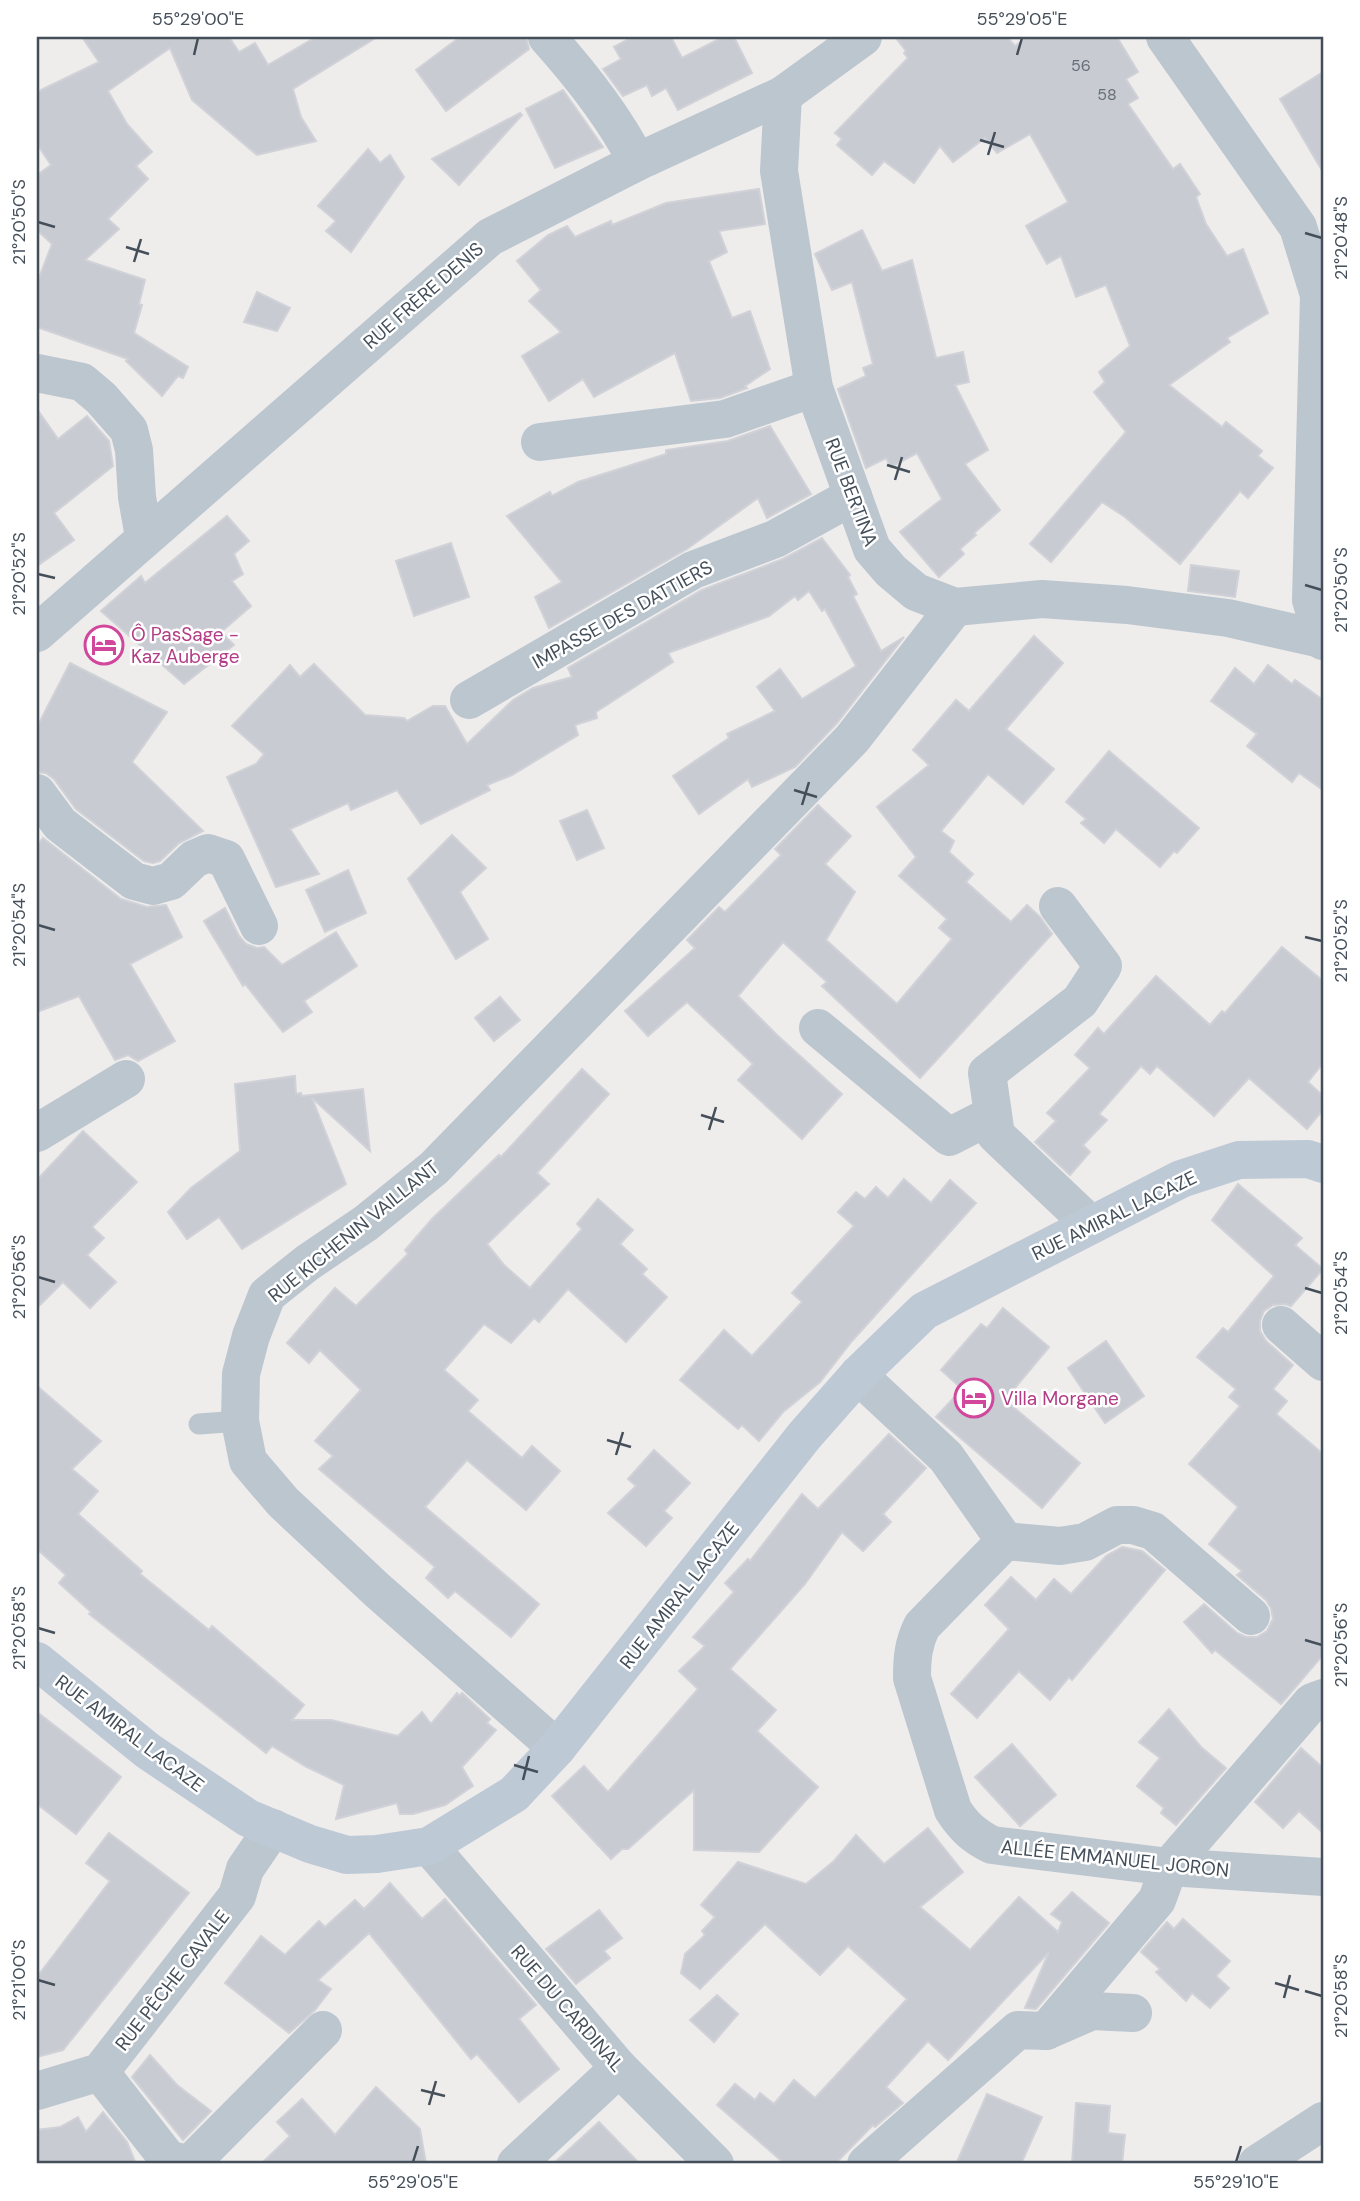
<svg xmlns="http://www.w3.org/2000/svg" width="1360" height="2201" font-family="'DM Sans',sans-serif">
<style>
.building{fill:#c9cbd2;stroke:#d0d2d8;stroke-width:2}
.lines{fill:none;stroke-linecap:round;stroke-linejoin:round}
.lane{stroke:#bcc6cf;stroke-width:21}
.street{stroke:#bcc6cf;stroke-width:38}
.secondary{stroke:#bec9d6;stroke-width:38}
.ticks{fill:none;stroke:#444f5a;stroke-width:2.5}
.labels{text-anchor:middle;stroke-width:5;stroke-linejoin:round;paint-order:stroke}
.number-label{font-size:16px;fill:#656e78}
.street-label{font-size:19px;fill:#444f5a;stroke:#fff}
.hotel-label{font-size:19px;fill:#b23c85;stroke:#fff;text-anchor:start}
.neatline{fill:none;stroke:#444f5a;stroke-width:2.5}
.ticks-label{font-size:18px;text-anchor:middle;fill:#444f5a}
</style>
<rect width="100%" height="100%" fill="#efecec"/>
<g class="building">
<polygon points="82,37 229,37 239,52 255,43 268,65 316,37 377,37 293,89 301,117 316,141 257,155 192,100 170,48 108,91 127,124 152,152 136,166 148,179 108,219 119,229 85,260 145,280 139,304 142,305 134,333 188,367 183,378 178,376 162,396 126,361 128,359 37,327 37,283 52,244 37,230 37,175 51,165 37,144 37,92 99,62"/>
<polygon points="460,37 526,37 529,49 446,111 416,70"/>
<polygon points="632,37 671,37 682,58 723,37 734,37 752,73 678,110 666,88 652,96 647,85 623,96 603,69 621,59 614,47"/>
<polygon points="895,37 1007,37 1015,46 1027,37 1117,37 1138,72 1126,79 1138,98 1128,104 1173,169 1180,164 1200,194 1196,197 1206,224 1227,256 1243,249 1268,313 1227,338 1230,342 1169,385 1222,427 1226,422 1262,451 1258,456 1273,468 1248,498 1240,491 1180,564 1125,517 1102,502 1051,562 1030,544 1126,432 1094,392 1105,382 1099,372 1130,346 1106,285 1076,297 1061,256 1047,264 1026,226 1068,202 1030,134 997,153 985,138 953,162 940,146 914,183 884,161 872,175 837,145 842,139 835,133 908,58 904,53 906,51"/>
<polygon points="1323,72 1323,172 1280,99"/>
<polygon points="563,90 603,147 555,168 526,109"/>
<polygon points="520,113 522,115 459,185 432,159"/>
<polygon points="368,149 380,163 390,155 404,177 351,252 326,231 336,221 318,206"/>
<polygon points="759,189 765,224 719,231 727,252 709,261 732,318 750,311 770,369 745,386 747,388 720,398 691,401 675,353 594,397 583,379 549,401 522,356 561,332 529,301 541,290 517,261 548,235 567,226 575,237 611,221 612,225 666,203"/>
<polygon points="862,230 882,271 912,260 936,358 963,352 969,382 955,385 988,450 965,464 1000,510 974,533 976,535 960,549 964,554 939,577 900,532 942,499 917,453 891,467 886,458 866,468 838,389 866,376 863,368 873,364 852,282 832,290 815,254"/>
<polygon points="257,292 290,308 277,331 244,322"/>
<polygon points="37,409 58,439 87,416 109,441 113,466 54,513 74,540 37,566"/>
<polygon points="770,426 811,494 767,518 758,498 687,549 549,628 535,597 562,582 507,516 550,492 552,496 578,482 666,454 666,450 728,441"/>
<polygon points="227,516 249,541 234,554 243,574 232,581 251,606 221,632 234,645 184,684 101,611 141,576 145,583"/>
<polygon points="822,538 850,575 848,577 857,594 853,596 881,651 904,637 837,723 795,767 752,787 748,779 699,814 673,776 729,738 727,734 775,711 757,687 780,669 802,699 856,666 825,609 822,611 809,591 798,600 795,596 769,616 668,653 673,662 596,712 597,718 575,725 578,735 512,775 487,785 490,790 421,824 397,790 351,810 348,803 290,829 319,874 276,887 227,777 256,764 264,754 232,726 290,665 300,677 314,664 365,715 404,718 407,721 433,706 445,706 467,744 513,700 533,688 572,677 568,668 702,590 783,559"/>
<polygon points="451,543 469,597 414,616 396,561"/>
<polygon points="1191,565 1239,571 1235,597 1188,591"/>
<polygon points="1034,636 1063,663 1006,729 1054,769 1023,804 988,774 941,831 954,841 949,852 973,874 966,882 1011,922 1027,905 1040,917 1052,934 920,1078 822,986 827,982 783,942 738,996 777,1035 842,1094 802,1139 738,1080 753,1064 687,1002 648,1036 625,1011 695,948 687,940 719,907 725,912 781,855 775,849 818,805 851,836 825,864 855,892 826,940 897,1004 952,939 939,928 947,919 899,876 916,857 877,807 929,765 913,750 956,700 969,711"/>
<polygon points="70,663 167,712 132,762 203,831 179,843 160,861 153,863 144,861 76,809 54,779 46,773 37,772 37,727"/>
<polygon points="1268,665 1292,684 1295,680 1323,700 1323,790 1299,773 1292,782 1247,746 1257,734 1211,701 1235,668 1254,684"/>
<polygon points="1109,751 1199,828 1177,853 1174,851 1160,867 1116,829 1104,843 1081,823 1086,819 1066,802"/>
<polygon points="587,810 604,848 577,860 560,821"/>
<polygon points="452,835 486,868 460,892 488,939 456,959 408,879"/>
<polygon points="43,838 121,899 147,907 166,905 182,937 130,964 175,1041 138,1061 128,1055 115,1060 79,996 37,1012 37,846"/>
<polygon points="348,870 366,913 325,932 306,890"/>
<polygon points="225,908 239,936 246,944 257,948 264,947 282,965 336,932 357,966 304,1001 312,1012 283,1032 245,984 243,986 204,921"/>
<polygon points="1282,947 1323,981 1323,1063 1308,1082 1323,1096 1323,1110 1307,1129 1249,1078 1214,1116 1157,1066 1150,1074 1141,1066 1099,1114 1107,1120 1083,1145 1090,1152 1070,1175 1035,1142 1056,1121 1047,1113 1090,1068 1075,1055 1098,1028 1104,1034 1156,976 1210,1025 1222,1011 1225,1013"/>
<polygon points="500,997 520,1020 494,1041 475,1018"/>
<polygon points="582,1069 609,1094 537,1173 549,1184 487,1244 504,1265 530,1288 582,1229 577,1224 598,1199 633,1230 620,1244 647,1269 642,1274 667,1297 626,1342 568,1289 539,1322 534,1318 511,1343 484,1324 444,1370 478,1400 468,1411 522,1458 532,1446 560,1471 526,1510 467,1460 425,1507 539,1604 511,1637 455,1591 448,1598 426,1578 435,1567 319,1469 333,1456 315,1441 361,1390 320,1350 309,1363 287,1343 335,1288 356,1306 408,1254 405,1250 432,1219 499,1155 501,1157"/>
<polygon points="295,1076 296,1094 301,1093 302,1096 363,1089 370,1151 312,1098 346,1184 242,1249 219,1217 187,1239 168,1212 191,1188 240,1151 235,1084"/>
<polygon points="83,1131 137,1182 92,1227 104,1238 87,1255 116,1282 90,1308 63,1282 37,1308 37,1180"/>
<polygon points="904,1179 931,1203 950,1180 976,1203 852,1341 820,1382 783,1412 759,1441 742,1425 738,1429 680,1380 724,1330 752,1356 802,1302 792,1293 854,1226 838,1212 856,1192 865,1199 876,1187 888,1198"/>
<polygon points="1238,1184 1302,1238 1295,1245 1323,1269 1291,1306 1285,1304 1273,1305 1264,1311 1260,1321 1260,1331 1266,1341 1293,1365 1273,1389 1287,1401 1276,1414 1323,1454 1323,1655 1281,1704 1215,1650 1212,1653 1184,1622 1204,1604 1237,1633 1246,1637 1257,1637 1267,1631 1273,1619 1271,1608 1266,1600 1237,1575 1242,1571 1209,1544 1238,1507 1189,1464 1240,1406 1229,1397 1236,1389 1197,1357 1223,1328 1228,1332 1274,1276 1212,1220"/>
<polygon points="1003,1308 1049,1347 1005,1400 1080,1463 1042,1508 936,1417 962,1389 941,1370 981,1324 987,1328"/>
<polygon points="1106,1341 1144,1396 1105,1423 1068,1368"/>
<polygon points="37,1386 101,1441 72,1469 98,1491 78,1514 142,1571 140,1574 209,1630 212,1626 304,1705 292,1720 331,1720 398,1736 422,1712 431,1724 457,1693 459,1696 462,1693 490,1719 487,1723 496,1730 462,1767 473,1786 445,1805 413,1814 400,1814 397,1803 336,1819 344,1785 305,1766 272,1746 266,1753 89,1614 91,1612 59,1583 66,1575 37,1549"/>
<polygon points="889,1434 926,1468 883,1514 891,1522 863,1551 842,1532 805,1584 730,1669 776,1710 757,1731 818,1787 759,1852 694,1850 694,1790 628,1849 622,1849 611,1859 552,1796 584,1766 608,1792 698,1689 679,1671 705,1646 693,1637 734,1592 725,1583 748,1559 750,1561 802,1494 818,1509"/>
<polygon points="654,1450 690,1483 664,1511 672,1518 646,1546 608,1513 636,1486 628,1479"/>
<polygon points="1122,1547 1142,1551 1165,1570 1072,1680 1069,1677 1050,1700 1019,1671 977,1718 951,1694 1009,1629 985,1605 1011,1577 1036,1600 1054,1579 1071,1594 1106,1556"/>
<polygon points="1169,1709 1201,1747 1226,1768 1176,1825 1161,1813 1164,1808 1137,1786 1160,1758 1139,1742"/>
<polygon points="37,1712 121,1777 76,1834 37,1804"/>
<polygon points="1012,1744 1056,1795 1020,1826 975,1777"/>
<polygon points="1301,1748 1323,1768 1323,1833 1299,1811 1283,1828 1255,1802"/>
<polygon points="928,1828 963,1872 920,1907 970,1950 1019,1897 1058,1932 1062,1922 1051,1914 1072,1892 1109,1923 1036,2009 1025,2008 1049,1952 948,2060 928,2041 886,2087 903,2103 875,2127 873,2125 835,2164 785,2164 717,2105 735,2084 755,2100 760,2093 774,2104 794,2080 815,2098 907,1999 848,1946 820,1975 765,1924 700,1989 681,1973 685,1954 705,1935 702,1931 715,1917 701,1905 738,1862 806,1884 834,1861 856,1835 884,1864"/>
<polygon points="109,1833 189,1893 63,2050 37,2057 37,1977 110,1881 86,1863"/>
<polygon points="390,1883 422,1919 445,1899 536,2005 519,2019 559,2069 519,2102 477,2054 471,2059 369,1933 318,1980 331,1989 315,2010 289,2033 225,1983 261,1936 285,1955 319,1921 325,1927 355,1900 364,1909"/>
<polygon points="599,1910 622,1938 604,1951 610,1958 576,1984 546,1949"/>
<polygon points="1183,1919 1230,1961 1216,1976 1229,1988 1210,2008 1192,1993 1186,2001 1156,1972 1160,1969 1141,1952 1167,1922 1174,1929"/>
<polygon points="717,1995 738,2014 714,2042 690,2020"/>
<polygon points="150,2055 177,2085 211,2111 183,2140 132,2077"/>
<polygon points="376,2087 420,2129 426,2164 261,2164 290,2136 277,2122 302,2099 335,2135"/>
<polygon points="987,2094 1042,2117 1021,2164 956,2164"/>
<polygon points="1076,2103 1110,2106 1108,2133 1125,2135 1122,2164 1072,2164"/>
<polygon points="103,2112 127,2142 136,2164 37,2164 37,2130 60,2127 78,2117 86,2132"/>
<polygon points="599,2122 640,2164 553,2164"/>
</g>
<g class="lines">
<polyline class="lane" points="199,1424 240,1421"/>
<g class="street">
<path d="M547 37C581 75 614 116 637 162"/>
<polyline points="1165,37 1298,227 1319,295 1311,600 1323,641"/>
<polyline points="783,95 779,171 814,388 872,549 891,571 916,592 955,607 1042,599 1127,605 1228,618 1321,639"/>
<polyline points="37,373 82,382 101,398 129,430 134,450 137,497 144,537"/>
<polyline points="540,442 725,419 814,388"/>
<polyline points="37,633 490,237 637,162 783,95 863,37"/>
<polyline points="469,700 693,570 775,539 853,496"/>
<polyline points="37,793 60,824 134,881 153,886 171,881 194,859 208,853 226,859 259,926"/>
<polyline points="1058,906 1103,966 1080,1001 987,1073 996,1135 1090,1224"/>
<polyline points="818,1028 949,1137 992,1115"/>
<polyline points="37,1133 126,1079"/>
<polyline points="1281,1325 1323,1362"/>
<path d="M858 1375 946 1457 1005 1541 922 1626C913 1644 912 1659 912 1678L953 1810C964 1827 974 1836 992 1845L1169 1867 1323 1877"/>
<polyline points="1005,1541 1060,1546 1085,1542 1117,1525 1133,1525 1153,1531 1251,1616"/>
<polyline points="557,1748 377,1590 283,1502 248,1461 240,1421 241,1374 251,1336 267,1295 307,1263 366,1223 434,1168 852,739 955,607"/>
<polyline points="429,1846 619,2068 715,2164"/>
<polyline points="1046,2031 1157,1900 1169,1867 1312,1702 1323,1698"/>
<polyline points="100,2072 168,2159 183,2163 194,2160 323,2030"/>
<polyline points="37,2091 100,2072 237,1896 245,1869 273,1828"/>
<polyline points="516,2164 619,2068"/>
<polyline points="866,2164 1018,2030 1046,2031 1092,2011 1133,2013"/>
<polyline points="1257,2164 1323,2121"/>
</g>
<polyline class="secondary" points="37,1661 148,1751 248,1818 310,1844 347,1855 377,1854 429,1846 514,1794 557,1748 805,1435 858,1375 924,1311 1181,1179 1239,1160 1308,1159 1323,1164"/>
</g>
<path class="ticks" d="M194 55 198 38M1017 55 1022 38M980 140 1004 147M988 155 995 132M38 222 55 227M1305 233 1322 238M126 247 149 254M134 262 141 239M887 465 910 472M895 480 902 457M38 574 55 578M1305 585 1322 590M794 790 817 797M802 805 809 782M38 925 55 930M1305 937 1322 941M701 1115 724 1122M709 1130 716 1107M38 1277 55 1282M1305 1288 1322 1293M607 1440 631 1447M616 1455 623 1432M38 1628 55 1633M1305 1640 1322 1645M514 1765 538 1772M523 1780 529 1756M38 1980 55 1985M1275 1983 1299 1990M1305 1991 1322 1996M1284 1998 1290 1975M421 2090 445 2096M429 2105 436 2081M413 2162 418 2146M1236 2162 1241 2146"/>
<defs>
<symbol id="hotel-ring" viewBox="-11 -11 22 22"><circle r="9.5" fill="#fff" stroke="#d1479c" stroke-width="1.5"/><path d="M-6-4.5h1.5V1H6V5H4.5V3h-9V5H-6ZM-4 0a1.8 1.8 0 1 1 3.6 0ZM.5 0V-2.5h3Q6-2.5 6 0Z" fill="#d1479c"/></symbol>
</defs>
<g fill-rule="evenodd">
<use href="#hotel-ring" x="82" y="623" width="44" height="44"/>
<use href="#hotel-ring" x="952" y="1376" width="44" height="44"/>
</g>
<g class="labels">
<g class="number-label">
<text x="1081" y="71">56</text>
<text x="1107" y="100">58</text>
</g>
<g class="street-label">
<text transform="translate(423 295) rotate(-41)" y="7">RUE FRÈRE DENIS</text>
<text transform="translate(852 492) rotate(69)" y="7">RUE BERTINA</text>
<text transform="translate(622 614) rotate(-29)" y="7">IMPASSE DES DATTIERS</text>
<text transform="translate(1114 1215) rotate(-26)" y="7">RUE AMIRAL LACAZE</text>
<text transform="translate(353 1231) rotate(-39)" y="7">RUE KICHENIN VAILLANT</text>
<text transform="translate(679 1595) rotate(-52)" y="7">RUE AMIRAL LACAZE</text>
<text transform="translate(130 1733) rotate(37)" y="7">RUE AMIRAL LACAZE</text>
<text transform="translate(1115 1858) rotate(6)" y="7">ALLÉE EMMANUEL JORON</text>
<text transform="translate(172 1980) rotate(-52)" y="7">RUE PÊCHE CAVALE</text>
<text transform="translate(568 2008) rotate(49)" y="7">RUE DU CARDINAL</text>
</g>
<g class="hotel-label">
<text x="131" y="641">Ô PasSage -<tspan x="131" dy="22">Kaz Auberge</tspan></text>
<text x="1001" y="1405">Villa Morgane</text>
</g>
</g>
<rect width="1360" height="2201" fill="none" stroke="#ffffff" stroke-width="77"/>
<rect x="38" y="38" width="1284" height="2124" class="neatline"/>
<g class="ticks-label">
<text x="198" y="25">55°29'00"E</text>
<text x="1022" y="25">55°29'05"E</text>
<text transform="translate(19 222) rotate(-90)" y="6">21°20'50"S</text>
<text transform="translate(1341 238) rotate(-90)" y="6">21°20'48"S</text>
<text transform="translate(19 574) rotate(-90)" y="6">21°20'52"S</text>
<text transform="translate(1341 590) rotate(-90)" y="6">21°20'50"S</text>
<text transform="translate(19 925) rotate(-90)" y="6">21°20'54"S</text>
<text transform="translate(1341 941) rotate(-90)" y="6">21°20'52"S</text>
<text transform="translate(19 1277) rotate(-90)" y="6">21°20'56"S</text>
<text transform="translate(1341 1293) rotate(-90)" y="6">21°20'54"S</text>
<text transform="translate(19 1628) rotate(-90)" y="6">21°20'58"S</text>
<text transform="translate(1341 1645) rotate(-90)" y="6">21°20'56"S</text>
<text transform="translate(19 1980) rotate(-90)" y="6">21°21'00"S</text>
<text transform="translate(1341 1996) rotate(-90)" y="6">21°20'58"S</text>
<text x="413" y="2188">55°29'05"E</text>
<text x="1236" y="2188">55°29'10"E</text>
</g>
</svg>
